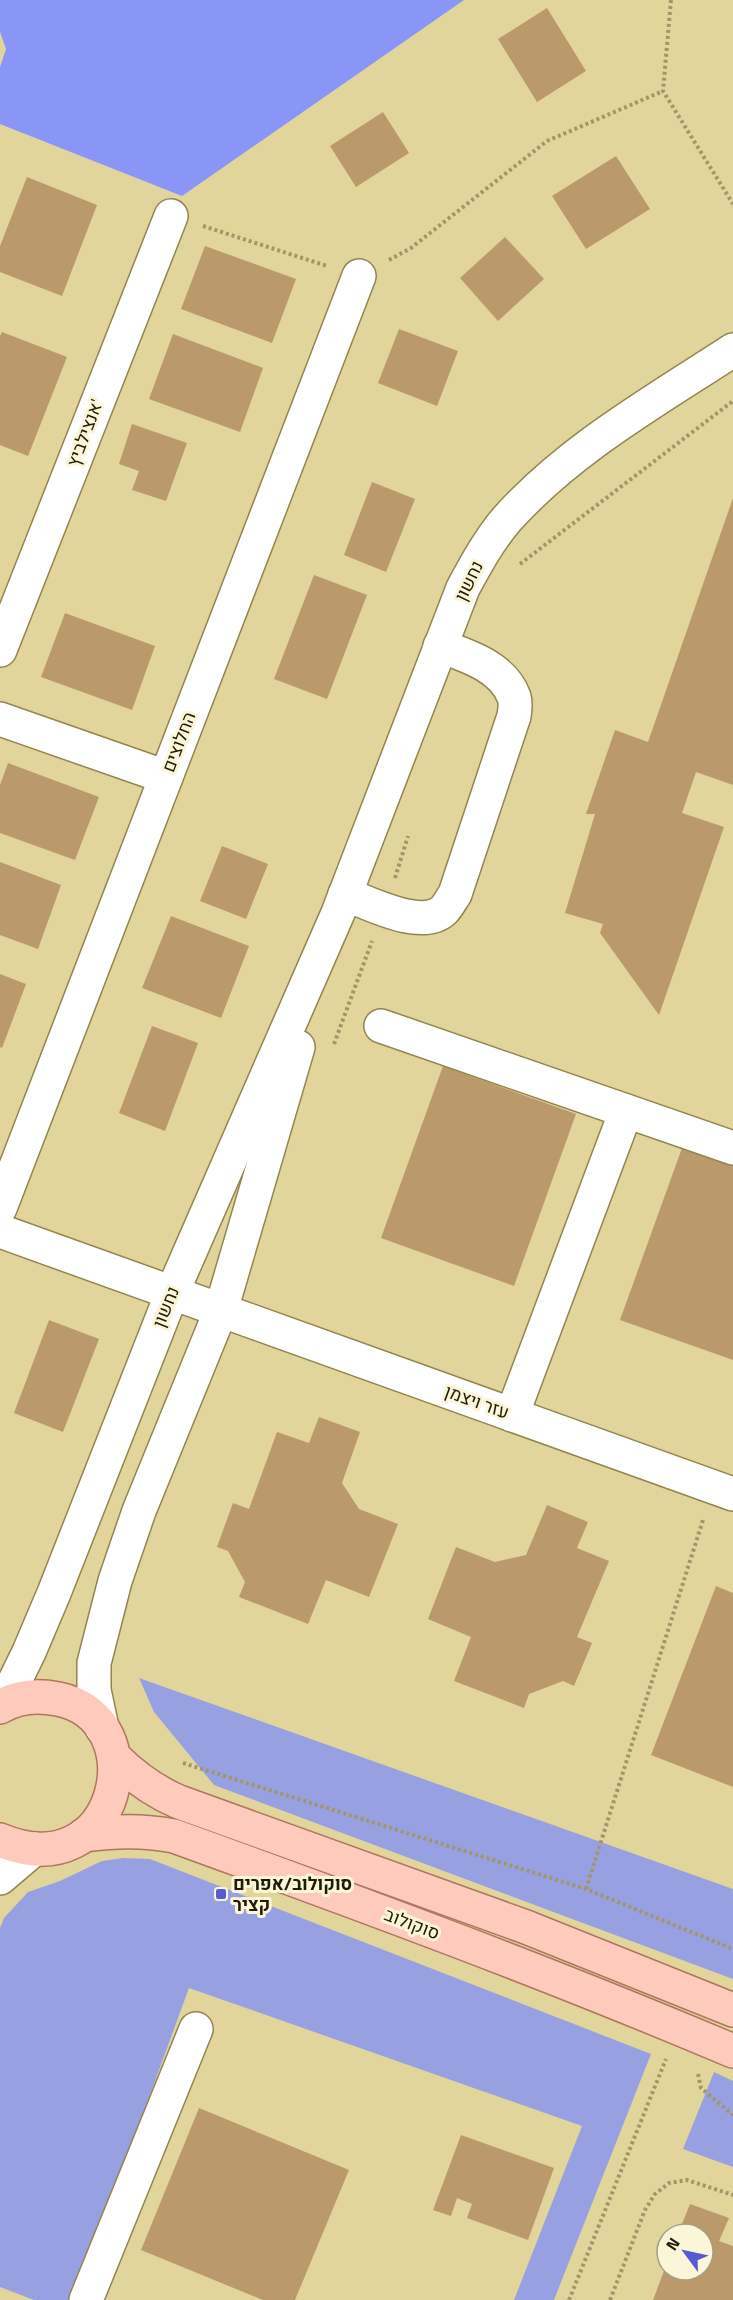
<svg xmlns="http://www.w3.org/2000/svg" width="733" height="2300" font-family="'Titillium Web',Heebo,sans-serif">
<style>
.green{fill:#97a1e1}
.forest{fill:#8995f7}
.building{fill:#ba996a}
.lines{fill:none;stroke-linecap:round;stroke-linejoin:round}
.minor-casing{stroke:#92854f;stroke-width:36}
.major-casing{stroke:#ae765f;stroke-width:36}
.path{stroke:#a19669;stroke-width:4;stroke-dasharray:3 3;stroke-linecap:butt}
.minor{stroke:#fff;stroke-width:33}
.major{stroke:#fdcabc;stroke-width:33}
.poi-dot{fill:#565bd2;stroke:#fcf6d9;stroke-width:2}
.labels{text-anchor:middle;stroke-width:6;stroke-linejoin:round;paint-order:stroke}
.street-label{font-size:18px;fill:#201b05;stroke:#fcf6d9}
.poi-label{font-size:18px;font-weight:bold;fill:#201b05;stroke:#fcf6d9;text-anchor:start}
</style>
<rect width="100%" height="100%" fill="#e2d59c"/>
<g class="green">
<polygon points="139,1678 733,1889 733,1979 214,1785 154,1712"/>
<polygon points="123,1858 150,1859 651,2054 554,2300 514,2300 582,2126 189,1988 75,2300 34,2300 0,2287 0,1928 4,1918 28,1892 60,1881 102,1861"/>
<polygon points="714,2072 733,2081 733,2167 683,2149"/>
</g>
<polygon class="forest" points="0,0 464,0 182,196 0,124 0,67 6,49 0,32"/>
<g class="building">
<polygon points="547,8 586,71 537,102 498,39"/>
<polygon points="383,112 409,153 356,187 330,146"/>
<polygon points="616,156 650,209 586,249 552,196"/>
<polygon points="27,177 97,205 62,296 0,272 0,246"/>
<polygon points="505,237 544,279 498,321 460,278"/>
<polygon points="205,246 296,279 272,343 181,309"/>
<polygon points="399,329 458,351 437,406 378,383"/>
<polygon points="2,332 67,357 28,456 0,445 0,336"/>
<polygon points="173,334 263,368 240,432 149,399"/>
<polygon points="132,424 187,443 166,501 132,490 139,471 119,464"/>
<polygon points="372,482 415,499 386,572 344,555"/>
<polygon points="733,498 733,785 696,772 682,813 724,827 659,1015 600,933 603,924 565,913 595,814 586,814 615,730 648,742"/>
<polygon points="314,575 367,595 327,699 274,679"/>
<polygon points="65,613 155,646 132,710 41,677"/>
<polygon points="8,763 99,797 75,860 0,833 0,785"/>
<polygon points="222,846 268,864 246,919 200,901"/>
<polygon points="0,862 61,885 38,949 0,935"/>
<polygon points="171,916 249,946 221,1018 142,988"/>
<polygon points="0,974 26,984 2,1048 0,1047"/>
<polygon points="152,1026 198,1043 165,1131 119,1113"/>
<polygon points="443,1066 576,1114 514,1286 381,1238"/>
<polygon points="682,1148 733,1166 733,1360 620,1320"/>
<polygon points="49,1320 99,1339 63,1432 14,1413"/>
<polygon points="319,1417 360,1432 342,1483 359,1509 398,1524 369,1597 326,1580 308,1624 239,1597 245,1582 228,1551 217,1547 233,1503 249,1509 277,1432 309,1443"/>
<polygon points="547,1505 588,1522 577,1548 609,1561 577,1637 592,1643 574,1686 563,1681 529,1694 524,1708 454,1681 471,1637 428,1619 456,1547 495,1562 526,1555"/>
<polygon points="716,1586 733,1593 733,1787 651,1755"/>
<polygon points="199,2108 349,2170 295,2300 263,2300 141,2250"/>
<polygon points="461,2135 554,2168 528,2240 467,2218 472,2204 457,2198 451,2216 433,2210"/>
<polygon points="690,2204 729,2218 719,2241 733,2246 733,2300 653,2300 667,2263 667,2270 703,2270 703,2234 678,2234"/>
</g>
<g class="lines">
<defs>
<g id="minor">
<polyline points="0,650 171,216"/>
<polyline points="0,719 166,777"/>
<path d="M345 894C369 903 422 931 444 910 448 906 452 898 455 894L514 716C515 710 516 703 514 697 503 667 468 656 440 646"/>
<polyline points="381,1026 733,1148"/>
<polyline points="0,1208 359,276"/>
<polyline points="0,1231 733,1494"/>
<polyline points="512,1415 626,1111"/>
<path d="M3 1705 29 1652 54 1593 172 1293 338 913 463 588C476 564 489 540 507 519 570 449 655 401 733 350"/>
<polyline points="102,1728 94,1690 94,1663 115,1581 139,1511 221,1310 298,1047"/>
<polyline points="0,1878 34,1849"/>
<polyline points="86,2300 196,2029"/>
</g>
<g id="major">
<path d="M0 1707C18 1696 38 1695 58 1699 156 1718 120 1890 0 1840"/>
<path d="M114 1757C134 1777 153 1791 179 1802L526 1927 733 2010"/>
<path d="M84 1835C116 1831 142 1830 174 1836 362 1904 549 1973 733 2051"/>
</g>
</defs>
<use href="#minor" class="minor-casing"/>
<use href="#major" class="major-casing"/>
<g class="path">
<polyline points="671,0 663,91 733,204"/>
<polyline points="203,226 327,266"/>
<polyline points="389,260 411,248 547,141 663,91"/>
<polyline points="520,564 733,401"/>
<polyline points="395,878 408,836"/>
<polyline points="334,1044 372,941"/>
<polyline points="183,1763 586,1889 733,1949"/>
<polyline points="586,1889 703,1520"/>
<polyline points="698,2074 701,2088 733,2115"/>
<polyline points="569,2300 666,2059"/>
<polyline points="610,2300 645,2210 655,2194 669,2183 687,2180 733,2195"/>
</g>
<use href="#minor" class="minor"/>
<use href="#major" class="major"/>
</g>
<rect class="poi-dot" x="215" y="1888" width="12" height="12" rx="3"/>
<g class="labels">
<g class="street-label">
<text transform="translate(85 433) rotate(-69)" y="6">אנצילביץ'</text>
<text transform="translate(469 581) rotate(-64)" y="6">נחשון</text>
<text transform="translate(179 742) rotate(-69)" y="6">החלוצים</text>
<text transform="translate(166 1307) rotate(-68)" y="6">נחשון</text>
<text transform="translate(477 1402) rotate(20)" y="6">עזר ויצמן</text>
<text transform="translate(412 1924) rotate(21)" y="6">סוקולוב</text>
</g>
<g class="poi-label">
<text x="233" y="1890">סוקולוב/אפרים<tspan x="233" dy="21">קציר</tspan></text>
</g>
</g>
<g transform="translate(685 2252) rotate(303)"><circle r="28" fill="#fcf6d9" stroke="#a49e84" stroke-width="1.5"/>
<path d="M0-4.5L10 22L0 15L-10 22Z" fill="#565bd2"/>
<text y="-9" font-size="16" font-weight="bold" text-anchor="middle" fill="#201b05">N</text>
</g>
</svg>
